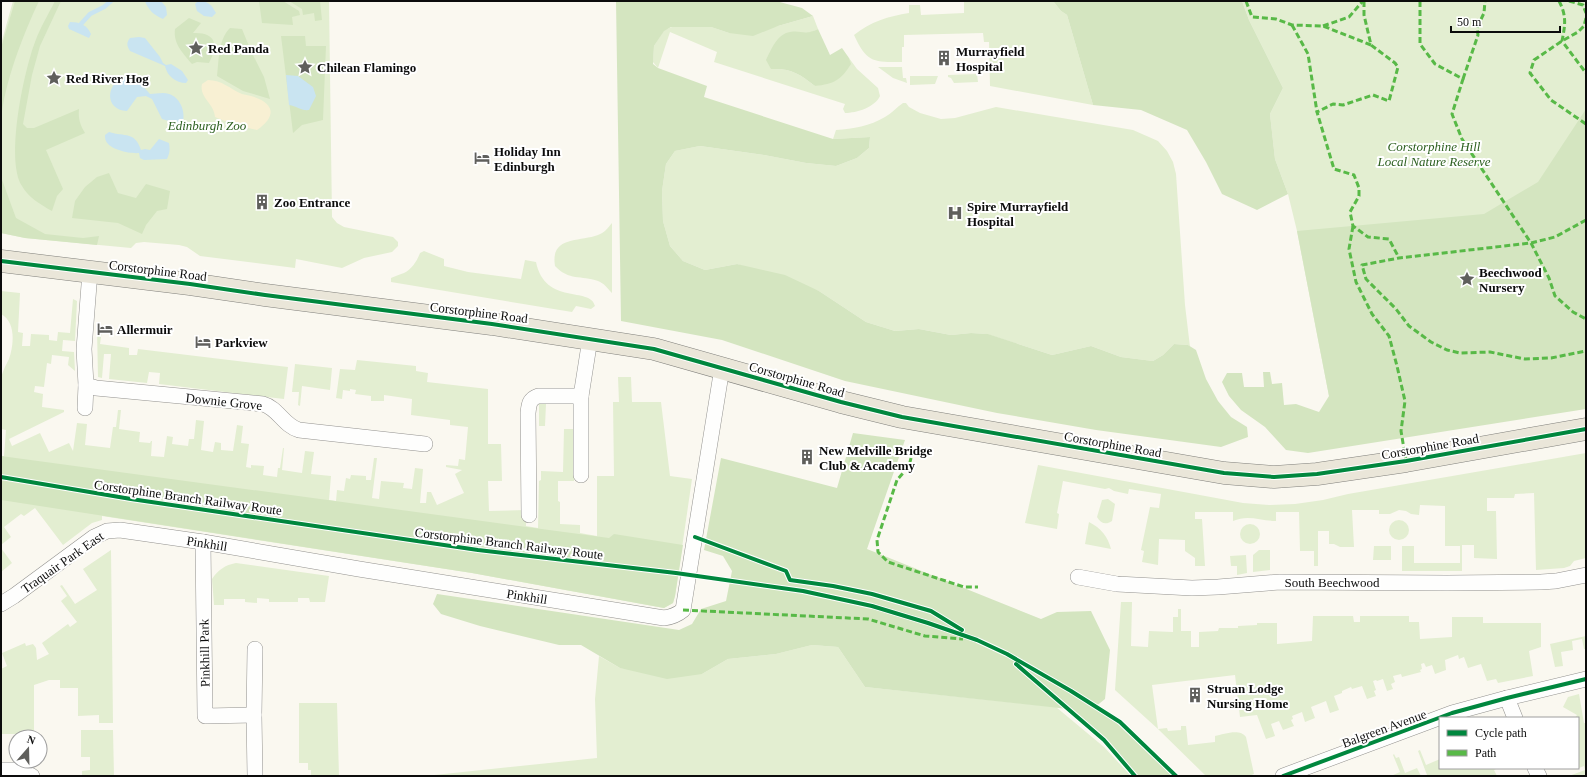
<svg xmlns="http://www.w3.org/2000/svg" width="1587" height="777" font-family="'Times New Roman',serif">
<style>
.green{fill:#e3eed1}
.forest{fill:#d4e5c0}
.sand{fill:#f8f0d3}
.water{fill:#c9e4f1}
.lines{fill:none;stroke-linecap:round;stroke-linejoin:round}
.stream{stroke:#c9e4f1;stroke-width:4.5}
.street-casing{stroke:#93928f;stroke-width:16}
.primary-casing{stroke:#80807c;stroke-width:23}
.street{stroke:#fefefd;stroke-width:15}
.primary{stroke:#eae6d9;stroke-width:22}
.quiet{stroke:#58b947;stroke-width:3;stroke-dasharray:6 3;stroke-linecap:butt}
.cycleway-casing{stroke:#fff;stroke-width:6}
.cycleway{stroke:#00873e;stroke-width:4}
.labels{text-anchor:middle;stroke-width:4;stroke-linejoin:round;paint-order:stroke}
.poi-label{font-size:13px;font-weight:bold;fill:#0c0c0c;stroke:#fff;text-anchor:start}
.park-label{font-size:13px;font-style:italic;fill:#2d6020;stroke:#fff}
.street-label{font-size:13px;fill:#0c0c0c;stroke:#fff}
</style>
<rect width="100%" height="100%" fill="#faf8f0"/>
<g class="green">
<polygon points="13,1 329,1 332,217 337,223 344,227 393,237 398,242 398,246 392,252 364,258 342,268 296,259 295,268 200,256 187,247 179,245 144,242 136,243 131,248 25,238 1,233 1,44"/>
<path d="M964 1H1053L1061 11 1067 15 1093 105 990 86 989 42H984L983 33 904 35V47H902V62C873 62 867 63 854 35 870 22 889 16 909 13V5H920L921 15 964 13Z"/>
<polygon points="1242,1 1586,1 1586,409 1329,396 1297,231 1288,194 1275,159 1270,114 1283,88 1249,20"/>
<path d="M813 16 818 29 808 34 790 32 771 69C791 68 800 74 815 86L850 64 849 58 857 69 878 88 880 96C875 107 857 113 845 113L843 109 845 104 714 62 717 52 670 32 658 68 653 62 654 46 664 30 672 27H711L729 33 778 26Z"/>
<polygon points="878,67 902,67 903,78 906,78 907,83 893,78"/>
<polygon points="977,74 978,82 954,83 951,78 948,77 948,75"/>
<polygon points="910,76 938,76 935,84 910,85"/>
<path d="M903 103H906L909 107 920 113 941 119 955 118 996 107 1133 130 1158 141 1167 151 1173 162 1176 174 1185 305 1190 347 1188 345 1174 344 1163 355 1153 361 1121 357 1091 346 1052 355 987 334 971 333 951 335 919 329 895 331 866 322 819 291 737 264 705 270 683 261 670 246 663 221 662 191 666 164 675 151 700 146 764 155 806 163 836 166 857 158 869 148 870 137 833 139 836 130C853 129 870 126 885 117 892 113 897 107 903 103Z"/>
<path d="M612 223V293C608 289 604 283 598 281 581 275 569 281 555 266 550 236 579 242 598 235 604 233 608 228 612 223Z"/>
<path d="M424 251 444 259V266L468 272 521 279 525 260 536 262C545 306 591 286 595 306L591 309 576 306 572 312 391 282V278C395 276 399 275 404 273 412 269 417 261 420 253Z"/>
<path d="M1 291 20 293 18 332 23 333 22 346H30L31 334 49 335V340L57 341 58 332 70 333 73 299 77 301 75 341 63 340 62 351 74 352 75 371 68 365 69 357 52 355 51 364 47 363 44 387 35 386 34 392 43 394 42 407 64 410V412L9 439 12 446 40 433 49 452 69 443 73 451 77 423 87 424 85 445 110 448 113 427H116L118 410H121L119 429 140 432 139 442 150 443 151 441H152L151 456 164 457 167 436 173 437 172 444 188 446 189 439H194L196 420 204 421 201 450 213 452 215 442 221 443V450L233 451 237 425 243 426 241 443 249 444 246 467 251 468V465L264 466 263 475 277 477 278 468H280L283 448H284L282 470 302 473 305 451 314 452 311 474 331 476 329 500 336 501 337 490 344 491 346 478 350 479 351 475 366 476V480H371L374 458H377L372 498 379 499 381 481 404 483 403 488 412 489 415 468 423 469 420 503H426L427 492H431L437 505 464 493 455 474 462 470 446 467V465L458 466 459 459 465 460 468 427 450 425V420L411 415 412 399 384 395V401H371V396L355 394 356 390 350 389V391L343 390 342 399 336 398 340 369 355 370 357 360 416 366V371L428 373 427 382 488 389V444H501L502 481H488L489 511 526 510V526L538 528 539 481 541 480V471L563 472 564 429H573L574 481H558V501L560 502V524L580 525V533L597 536V476H614L613 402H619L618 377H631L632 402H661L670 476 692 479 675 596 673 603 664 608 472 573 102 516V520L92 523 63 545 35 508 24 516 21 514 4 527 11 537 1 545V456H4L6 430 1 429C1 413 0 395 1 379 2 372 6 365 9 359 14 344 16 322 1 314Z"/>
<polygon points="97,330 102,330 100,344 129,348 129,355 137,355 138,349 288,367 284,399 159,384 160,373 149,372 147,383 109,379 111,354 104,354 102,378 98,377"/>
<polygon points="295,364 332,368 330,390 302,386 300,406 298,405 299,392 292,392"/>
<polygon points="539,404 546,404 545,426 539,426"/>
<path d="M1586 453V558L1574 561 1570 566 1564 568 1536 570 1534 493 1515 494 1514 498H1487V511H1496L1497 559 1474 558V545H1462V571H1402V546H1414V563H1460V546H1445V506L1420 505 1419 515 1411 514 1406 511 1399 510 1390 514H1379V510H1352L1354 547H1340L1334 544H1329V531H1318V566H1314V551H1300L1299 512H1276V521C1261 521 1248 514 1233 521V512H1195V519H1202L1205 566H1195V558L1185 551V540L1159 539 1158 565 1142 562 1144 551 1141 550 1150 507 1159 508 1161 494 1129 489 1128 494 1114 491 1109 488 1105 489 1063 481 1057 513 1059 514 1057 529 1025 523 1038 465 1243 503 1269 505 1295 504 1323 500 1348 494Z"/>
<path d="M1108 499 1115 504 1112 521C1106 525 1101 524 1097 517L1102 500Z"/>
<circle cx="1399" cy="530" r="10"/>
<path d="M1089 522C1101 528 1108 537 1111 549L1085 544Z"/>
<circle cx="1250" cy="534" r="10"/>
<polygon points="1374,546 1391,546 1391,560 1373,560"/>
<polygon points="1,548 12,563 1,572"/>
<polygon points="111,550 113,723 99,723 99,715 78,716 78,688 60,688 60,680 49,680 34,685 34,737 25,737 24,734 1,734 1,669 7,666 2,653 25,643 26,646 33,644 36,648 37,660 49,654 42,643 68,624 70,627 77,622 61,601 67,596 60,586 62,585 75,604 97,590 83,569"/>
<polygon points="1259,550 1270,550 1270,570 1253,572 1253,555"/>
<polygon points="1246,555 1247,573 1237,575 1237,566 1231,566 1230,556"/>
<path d="M236 563 329 576 325 602H310L309 598H298V602H269V599L257 598V603L245 602V599H224V605H214L212 579C218 570 225 565 236 563Z"/>
<path d="M1121 602H1132L1131 646 1148 647 1149 631 1173 632V617H1178V609H1181V631H1191V647H1199V632L1218 631 1219 628H1238V626L1257 625V623H1277V644L1312 641 1313 616H1353L1354 622H1360V616H1409V622H1419L1420 639 1452 637V617H1483V623H1541V647L1529 651 1533 676 1498 683 1496 679 1487 681 1481 664 1468 668 1464 657 1459 659 1458 655 1445 660 1446 670 1435 674 1432 665 1426 667 1424 663 1421 664 1422 669 1420 670 1421 672 1402 677 1401 674 1393 676 1395 682 1391 684 1393 689 1387 691 1383 679 1377 681 1376 680 1373 681 1376 690 1374 691 1376 696 1367 699 1362 686 1352 689 1351 687 1342 691V693L1334 696 1339 710 1330 713 1326 701 1311 707 1315 718 1305 722 1302 712 1292 716 1293 719 1291 720 1294 726 1283 730 1279 721 1271 724 1275 736 1266 739 1257 715 1240 717 1235 675 1152 685 1158 729 1167 728 1168 731 1181 730V726H1186L1188 745 1215 742V736C1224 734 1240 728 1246 737L1254 774 1249 776H1206L1158 729 1115 690Z"/>
<polygon points="1586,636 1586,649 1584,649 1582,639 1572,641 1573,650 1561,652 1563,666 1555,667 1550,644"/>
<polygon points="812,645 838,647 865,687 1056,707 1104,747 1131,776 425,776 597,758 595,699 599,656 620,668 702,674 728,659 776,654"/>
<polygon points="1579,694 1584,723 1586,723 1586,776 1569,776 1585,770 1584,766 1579,768 1578,766 1578,718 1575,718 1577,715 1563,707 1568,697"/>
<polygon points="299,703 337,703 339,776 311,776 311,770 308,770 308,763 299,763"/>
<polygon points="81,730 113,730 114,776 82,776 82,771 90,770 90,757 81,757"/>
<polygon points="1420,750 1426,765 1440,759 1440,768 1498,768 1494,770 1497,776 1426,776 1427,775 1418,751"/>
<polygon points="1394,754 1396,758 1399,757 1405,773 1417,768 1421,776 1391,776 1400,772 1393,755"/>
</g>
<g class="forest">
<path d="M15 1H39C23 35 4 83 1 121V48Z"/>
<path d="M55 1H61L40 46 32 75 23 124 27 128H34L79 109C78 118 80 125 85 133L46 150 63 189 57 196 52 211C41 205 28 197 22 186 5 159 24 71 35 42 40 28 48 15 55 1Z"/>
<polygon points="259,1 283,1 299,11 300,15 292,17 293,25 262,23"/>
<polygon points="289,1 320,1 322,20 315,21 314,13 303,15 302,9"/>
<polygon points="616,1 776,1 802,8 813,16 778,26 753,36 729,33 711,27 671,27 664,31 654,46 653,64 658,68 707,86 704,97 833,139 870,137 869,148 857,158 836,166 806,163 764,155 700,146 675,151 666,164 662,191 663,221 670,246 683,261 705,270 737,264 785,275 819,291 866,322 895,331 919,329 951,335 971,333 988,334 1052,355 1091,346 1121,357 1153,361 1163,355 1174,344 1188,345 1196,350 1206,379 1218,401 1231,417 1247,427 1248,437 1221,447 1096,430 997,413 845,381 722,340 621,321"/>
<polygon points="1053,1 1242,1 1249,20 1283,88 1270,114 1275,159 1288,194 1257,210 1222,194 1206,162 1187,130 1141,110 1093,105 1067,15 1061,11"/>
<path d="M189 18 201 23 193 33C216 32 219 45 209 63L197 62 192 64C183 53 173 44 175 29Z"/>
<path d="M230 28 242 29 251 51 264 77 270 99 243 91 217 76C219 60 218 40 230 28Z"/>
<path d="M818 29 830 55 842 48 849 58 851 64C841 80 834 84 815 86 800 74 791 68 771 69L766 60C771 50 777 34 790 32 803 30 803 36 818 29Z"/>
<polygon points="281,36 305,36 306,46 326,46 323,120 302,125 293,133"/>
<polygon points="1586,109 1586,409 1308,453 1286,450 1265,427 1241,410 1229,396 1222,382 1227,373 1242,373 1244,387 1264,387 1263,372 1270,372 1272,384 1282,383 1284,405 1296,404 1319,412 1329,396 1297,231 1484,214 1538,182"/>
<polygon points="109,173 118,193 136,198 146,184 170,191 167,209 157,211 146,225 142,234 118,223 72,218 75,201 85,187 97,177"/>
<polygon points="1,177 16,218 45,234 83,238 99,236 97,245 25,238 1,233"/>
<polygon points="853,433 905,440 867,549 1041,619 1057,612 1091,611 1110,650 1105,699 1095,707 1120,722 1176,776 1135,776 1104,740 1068,709 865,687 838,647 812,645 776,654 728,659 702,674 667,679 620,668 581,645 559,645 480,626 441,614 433,604 437,594 679,630 692,624 701,609 726,601 732,571 723,556 704,550 721,458 837,488"/>
<polygon points="1,456 609,538 614,534 683,545 675,596 673,603 664,608 472,573 1,500"/>
</g>
<path class="sand" d="M208 80C222 80 230 89 242 94 245 95 248 95 251 96 275 103 277 116 257 130L235 125 215 117C214 103 199 98 202 84Z"/>
<g class="water">
<path d="M145 1H161L166 7 167 15 163 19C154 15 148 10 145 1Z"/>
<path d="M198 1C208 1 211 4 216 13L212 17 204 16 197 11 195 4Z"/>
<path d="M70 22C80 22 87 25 91 34L89 38 69 29 68 26Z"/>
<path d="M139 37 145 38 160 57 163 63 166 65 171 64 182 71 188 80 186 83C176 83 167 76 165 66L130 51C127 46 126 43 130 38Z"/>
<path d="M286 75 298 76 313 87 316 96 309 110C301 111 297 106 289 105Z"/>
<path d="M127 76 138 81 150 94C154 94 158 93 163 93 178 93 186 109 183 122L179 124 162 119 152 99 146 96 137 97 127 111C103 110 106 81 127 76Z"/>
<path d="M109 132C125 137 135 131 141 150L145 149 150 150 159 139 169 143C170 149 170 153 167 159L144 160 140 158 139 153C131 154 110 150 106 141 105 139 105 137 105 135Z"/>
</g>
<g class="lines">
<polyline class="stream" points="81,24 90,14 104,7 111,1"/>
<defs>
<g id="street">
<path d="M90 272 84 349 86 385 96 388 263 404C278 408 284 426 299 430L425 444"/>
<polyline points="85,408 86,385"/>
<polyline points="581,475 581,396 590,339"/>
<path d="M529 515 528 413C529 405 529 399 538 396H581"/>
<polyline points="203,542 205,716 254,715"/>
<polyline points="1078,577 1117,584 1192,588 1218,587 1280,582 1447,583 1541,582 1556,581 1586,575"/>
<path d="M1 604 14 596 94 537 107 531 120 530 203 542 359 569 664 618C672 617 677 615 683 610L722 368"/>
<polyline points="1507,698 1515,718"/>
<polyline points="1535,768 1539,776"/>
<polyline points="1,770 21,770 32,776"/>
<polyline points="255,776 254,715 255,649"/>
<polyline points="1283,776 1452,713 1507,698 1586,679"/>
</g>
<polyline id="primary" points="1,261 190,284 265,295 492,324 654,349 841,402 902,417 1224,473 1274,477 1317,474 1406,461 1586,429"/>
</defs>
<use href="#street" class="street-casing"/>
<use href="#primary" class="primary-casing"/>
<use href="#street" class="street"/>
<use href="#primary" class="primary"/>
<g class="quiet">
<polyline points="1246,1 1252,17 1276,19 1292,25 1323,26 1371,45"/>
<polyline points="1364,1 1364,15 1371,45 1395,63 1398,67 1389,101 1373,95 1343,105 1333,104 1317,112 1334,169 1354,175 1359,188 1359,196 1350,212 1353,226 1368,237 1389,239 1399,258"/>
<polyline points="1420,1 1420,44 1435,64 1463,79 1452,114 1462,139 1531,243 1549,278 1555,296 1573,312 1586,319"/>
<path d="M1559 1C1567 16 1565 26 1562 41L1586 73"/>
<polyline points="1569,1 1583,5 1586,13"/>
<polyline points="1586,18 1584,26 1578,32 1562,41 1534,60 1530,73 1551,100 1586,124"/>
<polyline points="1292,25 1308,54 1317,112"/>
<polyline points="1323,26 1349,17 1363,1"/>
<polyline points="1463,79 1478,35 1477,28 1484,13 1485,1"/>
<polyline points="1586,220 1555,237 1531,243 1399,258 1362,265 1366,279 1396,309 1409,326 1431,342 1447,350 1460,353 1490,352 1525,359 1551,358 1586,351"/>
<polyline points="1353,226 1349,249 1356,282 1372,314 1389,336 1397,366 1405,401 1401,431 1406,461"/>
<polyline points="911,458 909,466 897,480 877,540 878,552 888,562 964,587 978,587"/>
<polyline points="683,610 868,619 925,636 963,639"/>
</g>
<defs>
<g id="cycleway">
<polyline points="1,261 190,284 265,295 492,324 654,349 841,402 902,417 1224,473 1274,477 1317,474 1406,461 1586,429"/>
<polyline points="1,477 131,499 478,550 676,573 803,591 872,606 928,623 977,640 1007,654 1071,691 1120,722 1176,776"/>
<polyline points="695,537 786,571 790,580 833,586 872,594 931,611 962,630"/>
<polyline points="1016,664 1104,740 1135,776"/>
<polyline points="1283,776 1452,713 1507,698 1586,679"/>
</g>
</defs>
<use href="#cycleway" class="cycleway-casing"/>
<use href="#cycleway" class="cycleway"/>
</g>
<defs>
<symbol id="sight-bare" viewBox="-9 -9 18 18"><path d="M0-6L1.8-2.2L6-1.7L2.9 1.2L3.7 5.4L0 3.3L-3.7 5.4L-2.9 1.2L-6-1.7L-1.8-2.2Z" fill="#5f5f5c" stroke="#fff" stroke-width="2.5" paint-order="stroke"/></symbol>
<symbol id="building-bare" viewBox="-9 -9 18 18"><path d="M-4-6H4V6H1V3H-1V6H-4ZM-2.5-4.3h1.7v1.8h-1.7ZM.8-4.3h1.7v1.8H.8ZM-2.5-1h1.7V.8h-1.7ZM.8-1h1.7V.8H.8Z" fill="#5f5f5c" stroke="#fff" stroke-width="2.5" paint-order="stroke"/></symbol>
<symbol id="hotel-bare" viewBox="-9 -9 18 18"><path d="M-6-4.5h1.5V1H6V5H4.5V3h-9V5H-6ZM-4 0a1.8 1.8 0 1 1 3.6 0ZM.5 0V-2.5h3Q6-2.5 6 0Z" fill="#5f5f5c" stroke="#fff" stroke-width="2.5" paint-order="stroke"/></symbol>
<symbol id="hospital-bare" viewBox="-9 -9 18 18"><path d="M-5-5h3v3.5h4V-5h3V5h-3V1.5h-4V5h-3Z" fill="#5f5f5c" stroke="#fff" stroke-width="2.5" paint-order="stroke"/></symbol>
</defs>
<g fill-rule="evenodd">
<use href="#sight-bare" x="185" y="37" width="22" height="22"/>
<use href="#building-bare" x="933" y="47" width="22" height="22"/>
<use href="#sight-bare" x="294" y="56" width="22" height="22"/>
<use href="#sight-bare" x="43" y="67" width="22" height="22"/>
<use href="#hotel-bare" x="471" y="147" width="22" height="22"/>
<use href="#building-bare" x="251" y="191" width="22" height="22"/>
<use href="#hospital-bare" x="944" y="202" width="22" height="22"/>
<use href="#sight-bare" x="1456" y="268" width="22" height="22"/>
<use href="#hotel-bare" x="94" y="318" width="22" height="22"/>
<use href="#hotel-bare" x="192" y="331" width="22" height="22"/>
<use href="#building-bare" x="796" y="446" width="22" height="22"/>
<use href="#building-bare" x="1184" y="684" width="22" height="22"/>
</g>
<g class="labels">
<g class="poi-label">
<text x="208" y="53">Red Panda</text>
<text x="956" y="56">Murrayfield<tspan x="956" dy="15">Hospital</tspan></text>
<text x="317" y="72">Chilean Flamingo</text>
<text x="66" y="83">Red River Hog</text>
<text x="494" y="156">Holiday Inn<tspan x="494" dy="15">Edinburgh</tspan></text>
<text x="274" y="207">Zoo Entrance</text>
<text x="967" y="211">Spire Murrayfield<tspan x="967" dy="15">Hospital</tspan></text>
<text x="1479" y="277">Beechwood<tspan x="1479" dy="15">Nursery</tspan></text>
<text x="117" y="334">Allermuir</text>
<text x="215" y="347">Parkview</text>
<text x="819" y="455">New Melville Bridge<tspan x="819" dy="15">Club &amp; Academy</tspan></text>
<text x="1207" y="693">Struan Lodge<tspan x="1207" dy="15">Nursing Home</tspan></text>
</g>
<g class="park-label">
<text x="207" y="130">Edinburgh Zoo</text>
<text x="1434" y="151">Corstorphine Hill<tspan x="1434" dy="15">Local Nature Reserve</tspan></text>
</g>
<g class="street-label">
<text transform="translate(158 270) rotate(7)" y="5">Corstorphine Road</text>
<text transform="translate(479 312) rotate(7)" y="5">Corstorphine Road</text>
<text transform="translate(797 379) rotate(16)" y="5">Corstorphine Road</text>
<text transform="translate(224 401) rotate(6)" y="5">Downie Grove</text>
<text transform="translate(1113 444) rotate(10)" y="5">Corstorphine Road</text>
<text transform="translate(1430 446) rotate(-10)" y="5">Corstorphine Road</text>
<text transform="translate(188 497) rotate(8)" y="5">Corstorphine Branch Railway Route</text>
<text transform="translate(207 543) rotate(9)" y="5">Pinkhill</text>
<text transform="translate(509 543) rotate(7)" y="5">Corstorphine Branch Railway Route</text>
<text transform="translate(62 562) rotate(-35)" y="5">Traquair Park East</text>
<text x="1332" y="587">South Beechwood</text>
<text transform="translate(527 596) rotate(9)" y="5">Pinkhill</text>
<text transform="translate(204 653) rotate(-91)" y="5">Pinkhill Park</text>
<text transform="translate(1384 728) rotate(-20)" y="5">Balgreen Avenue</text>
</g>
</g>
<rect width="1587" height="777" fill="none" stroke="#0c0c0c" stroke-width="4"/>
<rect x="1439" y="717" width="140" height="52" fill="#ffffff" stroke="#9e9e9e"/>
<rect x="1447" y="730" width="20" height="6" fill="#00873e" stroke="#9e9e9e"/>
<text x="1475" y="737" font-size="12" fill="#0c0c0c">Cycle path</text>
<rect x="1447" y="750" width="20" height="6" fill="#58b947" stroke="#9e9e9e"/>
<text x="1475" y="757" font-size="12" fill="#0c0c0c">Path</text>
<g transform="translate(28 749) rotate(20)"><circle r="19" fill="#ffffff" stroke="#9e9e9e"/>
<path d="M0-3L7 15L0 10L-7 15Z" fill="#5f5f5c"/>
<text y="-6" font-size="11" font-weight="bold" text-anchor="middle" fill="#0c0c0c">N</text>
</g>
<path d="M1451 26v6h109v-6" fill="none" stroke="#0c0c0c" stroke-width="2"/>
<text x="1457" y="26" font-size="12" fill="#0c0c0c" stroke="#ffffff" stroke-width="3" paint-order="stroke">50 m</text>
</svg>
